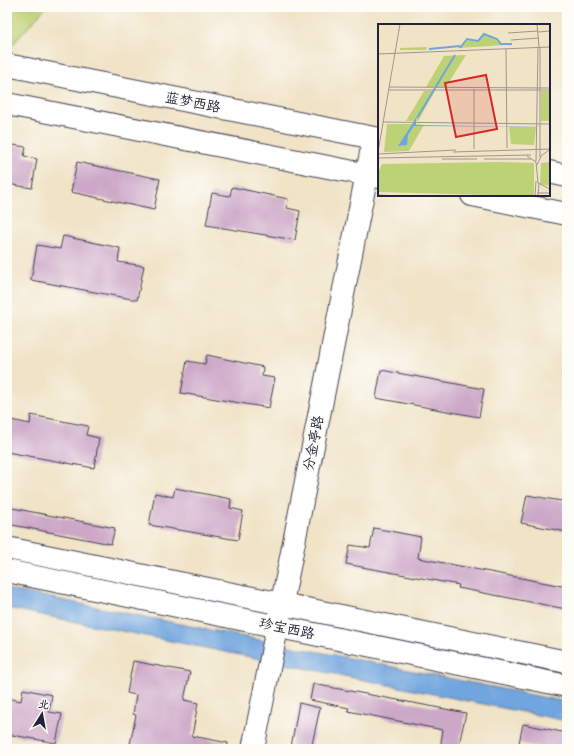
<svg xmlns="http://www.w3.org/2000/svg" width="574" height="756" font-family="Mynerve,'LXGW WenKai TC',sans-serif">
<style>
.green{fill:#bdd276;stroke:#707a58}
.water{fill:#71a5de;stroke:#4a648c}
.building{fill:#cca7c7}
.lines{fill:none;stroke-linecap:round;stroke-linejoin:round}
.minor-casing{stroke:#413f50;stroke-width:24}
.minor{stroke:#fff;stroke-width:22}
.labels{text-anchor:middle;stroke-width:3;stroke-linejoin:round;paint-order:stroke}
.street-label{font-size:14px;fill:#22223b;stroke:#fdfcf7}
.inset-river{fill:none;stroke:#71a5de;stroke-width:2}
.inset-road{fill:none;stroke:#9e968e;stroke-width:1}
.view{fill:#d62828;fill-opacity:0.15;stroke:#d62828;stroke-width:2}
.inset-edge{fill:none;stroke:#22223b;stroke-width:2}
</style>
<rect width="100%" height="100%" fill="#fdfcf7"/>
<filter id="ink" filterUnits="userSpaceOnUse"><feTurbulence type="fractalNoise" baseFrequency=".025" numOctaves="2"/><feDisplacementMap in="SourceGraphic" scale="8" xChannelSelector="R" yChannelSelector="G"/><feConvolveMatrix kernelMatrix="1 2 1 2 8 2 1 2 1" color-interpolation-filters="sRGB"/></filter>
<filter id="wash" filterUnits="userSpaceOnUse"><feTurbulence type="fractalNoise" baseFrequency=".012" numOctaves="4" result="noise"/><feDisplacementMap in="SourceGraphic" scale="16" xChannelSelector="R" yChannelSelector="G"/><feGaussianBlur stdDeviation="0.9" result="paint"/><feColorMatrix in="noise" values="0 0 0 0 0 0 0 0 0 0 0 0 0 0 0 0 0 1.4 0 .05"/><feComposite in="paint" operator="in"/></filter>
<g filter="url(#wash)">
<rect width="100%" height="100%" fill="#f0e3c6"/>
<polygon class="green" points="7,7 46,7 7,51"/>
<polygon class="water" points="7,589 567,702 567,721 7,608"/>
<g id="blocks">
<g class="building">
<polygon points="7,144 26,147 24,156 37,159 32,188 7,184"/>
<polygon points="77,162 160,179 154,210 71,192"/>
<polygon points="232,187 288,199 287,208 300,211 295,240 206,225 212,193 230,196"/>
<polygon points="63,236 120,248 118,262 144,266 137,300 31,280 37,245 60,249"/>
<polygon points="207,355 263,367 262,376 275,378 269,408 181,393 187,361 205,364"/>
<polygon points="381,370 484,389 479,417 376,398"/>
<polygon points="31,415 88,426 86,435 99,438 94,468 7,452 11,420 30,424"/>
<polygon points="175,488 231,499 230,508 243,511 238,540 149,525 155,493 173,497"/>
<polygon points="527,495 567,502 567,532 521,523"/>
<polygon points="7,507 115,528 111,544 7,524"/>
<polygon points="374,528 421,537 418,558 567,587 566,609 458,588 459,585 346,564 350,545 370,548"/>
<polygon points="133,661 190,672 184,700 198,703 192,736 228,743 227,749 129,749 136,715 133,714 136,695 127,693"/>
<polygon points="313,684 466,713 458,749 440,749 443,730 348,711 349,708 310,700"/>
<polygon points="23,689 52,695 49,712 62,714 56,743 7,734 7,698 21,701"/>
<polygon points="299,703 320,708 311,749 291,747"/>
<polygon points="523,724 567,733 567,749 551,749 519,743"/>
</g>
</g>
</g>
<g filter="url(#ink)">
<use href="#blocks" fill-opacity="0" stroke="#413f50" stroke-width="1"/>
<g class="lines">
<defs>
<g id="minor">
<polyline points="7,65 379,139"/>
<polyline points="7,104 379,177"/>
<polyline points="549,172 567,176"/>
<polyline points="472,195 567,214"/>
<polyline points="7,548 567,662"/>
<polyline points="7,571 567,686"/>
<polyline points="253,749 374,138"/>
</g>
</defs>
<use href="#minor" class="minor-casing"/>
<use href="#minor" class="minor"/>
</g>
</g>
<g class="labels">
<g class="street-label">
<text transform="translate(193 102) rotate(11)" y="5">蓝梦西路</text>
<text transform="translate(313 443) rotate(-79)" y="5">分金亭路</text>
<text transform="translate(287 628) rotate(12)" y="5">珍宝西路</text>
</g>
</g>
<g transform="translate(378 24)">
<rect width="172" height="172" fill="#f0e3c6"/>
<path d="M107 10 127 21 80 24 89 16H100ZM49 23 48 26H22V24ZM88 31 68 63H48L66 32ZM46 67H57L40 97H28ZM163 67H172V97H163ZM9 100H37L46 101 31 127 6 128ZM131 103H158L156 121 133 120ZM121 138 156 139V172L0 168V149L4 140ZM172 138V162L162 160 163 139Z" fill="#bdd276"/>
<path d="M38 94V101L172 103 36 102 30 111 29 121 20 122Z" fill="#71a5de"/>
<path class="inset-river" d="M82 24 89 15 100 17 106 10 119 15 123 20H134M51 25 82 22M39 94 77 31"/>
<path class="inset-road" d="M159 0 161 23M160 8 172 7M130 9 160 7M133 16 161 14M128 25 129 124M0 30 172 23M11 63 172 64M11 66H172M5 98 172 100M96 125V65M0 128 22 0M75 128 172 125M0 130 78 126M149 132 158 138 160 159 172 165M162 133V23M0 134 153 131M64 135H99M106 135H153M158 137 160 23M159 141 163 132 171 126M159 169H172M0 171 22 172M157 172 158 157M160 172 161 159"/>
<path class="view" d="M108 51 119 105 78 113 67 59Z"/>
<rect width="172" height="172" class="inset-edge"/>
</g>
<rect width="574" height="756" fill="none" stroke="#fdfcf7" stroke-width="24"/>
<g transform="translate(42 714) rotate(11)" stroke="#fdfcf7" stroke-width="3" paint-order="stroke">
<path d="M0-3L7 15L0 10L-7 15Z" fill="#22223b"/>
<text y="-6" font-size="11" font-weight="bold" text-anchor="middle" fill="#22223b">北</text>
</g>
</svg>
